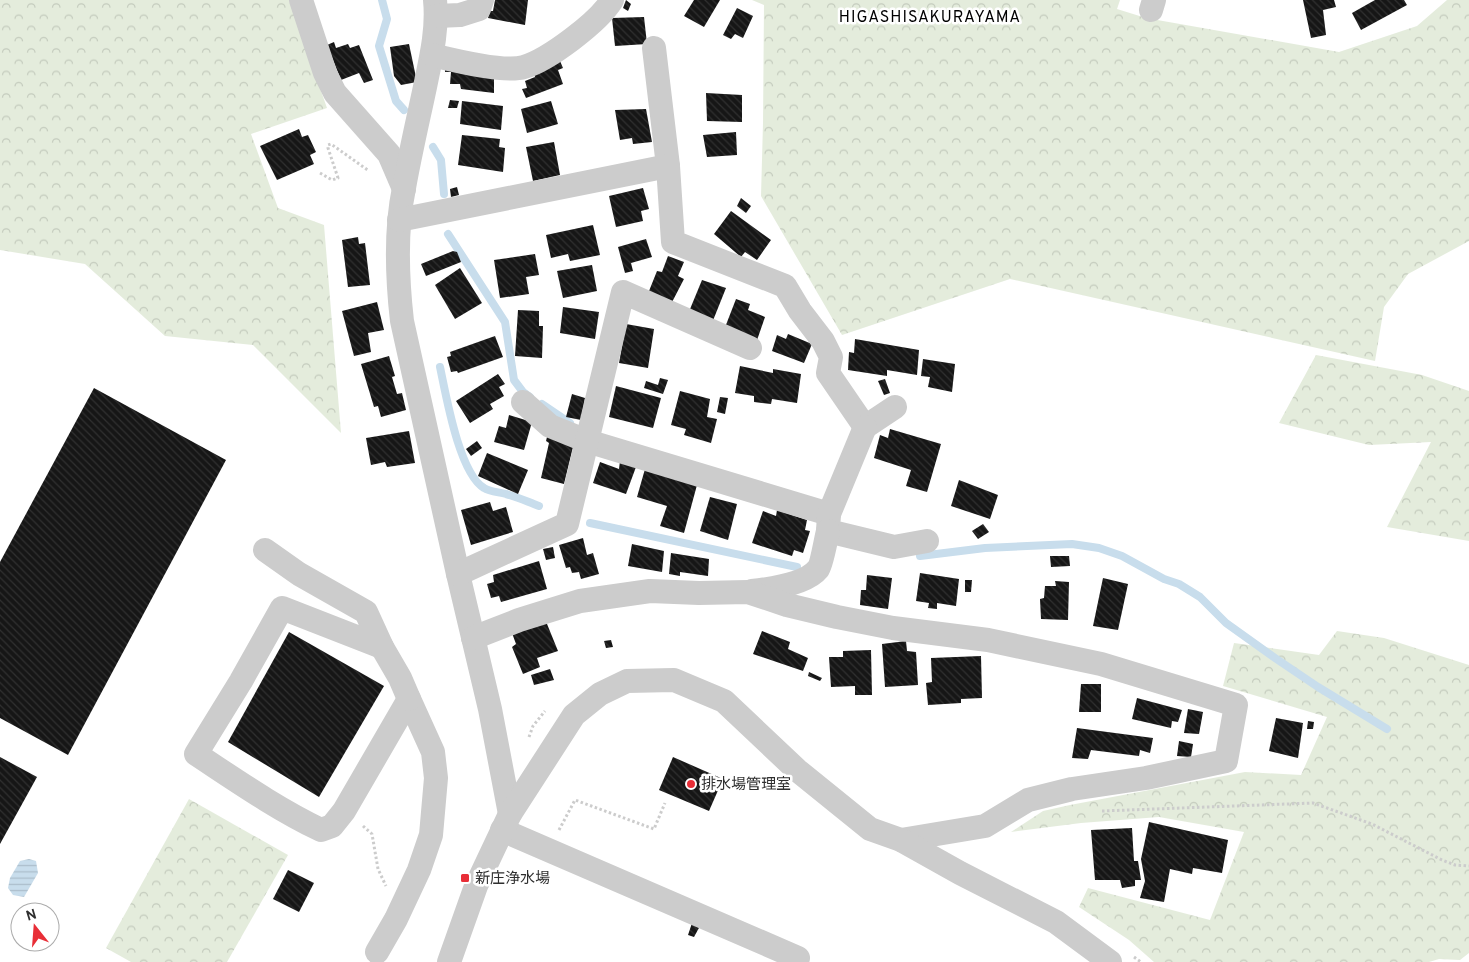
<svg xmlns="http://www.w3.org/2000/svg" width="1469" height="962" font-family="Overpass,'Noto Sans JP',sans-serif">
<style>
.forest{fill:url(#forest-crowns)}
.water{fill:url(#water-rules)}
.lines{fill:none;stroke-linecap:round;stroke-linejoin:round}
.stream{stroke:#c8ddec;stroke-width:8}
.building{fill:url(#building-back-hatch)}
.path{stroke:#ccc;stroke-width:3;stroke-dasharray:2.5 2.5;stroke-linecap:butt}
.minor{stroke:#ccc;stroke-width:24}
.poi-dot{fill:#e82e37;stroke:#fff;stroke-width:2}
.labels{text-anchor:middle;stroke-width:5;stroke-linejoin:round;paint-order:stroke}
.poi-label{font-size:15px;fill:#2f2f2f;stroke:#fff;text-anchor:start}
.neighbourhood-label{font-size:16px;letter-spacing:1px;fill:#000;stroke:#fff}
</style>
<defs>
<pattern id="forest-crowns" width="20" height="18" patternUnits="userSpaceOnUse" patternTransform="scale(1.25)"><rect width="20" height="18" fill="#e4ecdc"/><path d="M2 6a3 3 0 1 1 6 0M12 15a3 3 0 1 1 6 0" fill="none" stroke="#c4cbbd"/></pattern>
<pattern id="water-rules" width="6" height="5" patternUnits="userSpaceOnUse" patternTransform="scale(1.25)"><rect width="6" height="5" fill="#c8ddec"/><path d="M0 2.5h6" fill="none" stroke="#acbecb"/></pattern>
<pattern id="building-back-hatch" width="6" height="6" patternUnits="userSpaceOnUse" patternTransform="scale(1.25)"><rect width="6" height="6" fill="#161616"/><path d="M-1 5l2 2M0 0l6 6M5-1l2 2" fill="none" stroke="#303030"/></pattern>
</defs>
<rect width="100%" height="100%" fill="#fff"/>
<g class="forest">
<polygon points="0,0 289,0 327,108 251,134 278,208 324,225 341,433 253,345 165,336 85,264 0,250"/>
<polygon points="752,0 1120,0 1117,9 1146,18 1339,52 1417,26 1447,0 1469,0 1469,241 1408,274 1384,307 1375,361 1010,279 842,335 761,196 763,123 764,5"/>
<polygon points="1316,355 1422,375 1469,391 1469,541 1387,527 1431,442 1369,445 1279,423"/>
<polygon points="1337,631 1384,638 1469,665 1469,953 1460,960 1439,959 1429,962 1154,962 1129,940 1079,907 1088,888 1210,920 1244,832 1159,817 1081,823 1011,832 1043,811 1070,805 1245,772 1301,775 1327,717 1223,686 1234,643 1319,655"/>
<polygon points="189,799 288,855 227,962 131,962 106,948"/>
</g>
<polygon class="water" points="29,859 36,861 38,873 24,897 13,895 8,888 10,878 20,861"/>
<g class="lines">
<g class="stream">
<polyline points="382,0 387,19 379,46 396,101 404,110"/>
<polyline points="433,147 441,160 444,194"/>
<polyline points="448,234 505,322 514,380 523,392 530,397"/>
<path d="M440 367C446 395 459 473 484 488 490 492 499 492 506 494 518 497 528 502 539 506"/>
<polyline points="542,404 570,423"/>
<polyline points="590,523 797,567"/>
<polyline points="920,556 985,548 1072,544 1099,548 1122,556 1164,579 1179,584 1200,597 1226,623 1275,658 1318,687 1387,729"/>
</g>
</g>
<g class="building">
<polygon points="495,0 528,0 525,25 488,18 490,11 493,11"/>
<polygon points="626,0 631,4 628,11 623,8"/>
<polygon points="694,0 720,0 704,27 684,16"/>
<polygon points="1303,0 1334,0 1336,7 1323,10 1326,35 1311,38"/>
<polygon points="1375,0 1404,0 1407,5 1361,30 1352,13"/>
<polygon points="737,8 753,16 743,38 735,34 731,39 723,35"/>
<polygon points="644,17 647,44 615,46 612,18"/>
<polygon points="334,42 336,48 348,44 350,48 359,45 373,80 364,83 359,73 341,80 327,45"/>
<polygon points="409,44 417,82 401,85 394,76 390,47"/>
<polygon points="560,61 563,68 558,70 563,84 526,98 522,89 527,88 525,81 535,77 533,70"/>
<polygon points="445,68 494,74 494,93 461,89 460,84 450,84 451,72 445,72"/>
<polygon points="706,93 742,95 742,122 707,121"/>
<polygon points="450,100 459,101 457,108 448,108"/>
<polygon points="462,101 503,106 501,130 460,124"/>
<polygon points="551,101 558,124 527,133 521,109"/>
<polygon points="646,109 652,142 633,144 632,138 620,140 615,110"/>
<polygon points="299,129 302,137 308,135 316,152 310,155 314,164 277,180 260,146"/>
<polygon points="736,132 737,155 707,157 703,135"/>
<polygon points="462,135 500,139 499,147 505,148 503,172 458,165"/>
<polygon points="554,142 560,175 533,181 526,147"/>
<polygon points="457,187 459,195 451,197 450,189"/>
<polygon points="643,188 649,209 641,211 643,221 616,227 609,196"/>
<polygon points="741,198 751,206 746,213 737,206"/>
<polygon points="731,211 771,240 757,260 745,252 741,257 714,234"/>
<polygon points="593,225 600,255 570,261 568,254 551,258 546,235"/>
<polygon points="358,237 359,244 365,243 370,285 348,287 342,240"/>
<polygon points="646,239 652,257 631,263 633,271 625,273 618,247"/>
<polygon points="453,251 457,252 461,262 426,276 421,264"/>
<polygon points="535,254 539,275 526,277 529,294 500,298 494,260"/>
<polygon points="668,256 684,262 678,276 684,279 670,306 647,296 657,271 662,272"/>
<polygon points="592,265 597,291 563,298 557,271"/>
<polygon points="460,268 482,303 455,319 435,285"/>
<polygon points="702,280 726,288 712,323 688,314"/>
<polygon points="736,299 750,304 748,310 765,317 756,343 724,330"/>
<polygon points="377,302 384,330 368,333 371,352 354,356 342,311"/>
<polygon points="563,307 599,312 595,339 560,333"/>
<polygon points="518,310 539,311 539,326 543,326 542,358 515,356"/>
<polygon points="626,324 654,329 648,368 619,363"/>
<polygon points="788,334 812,344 804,363 772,351 777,335 786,339"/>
<polygon points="495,336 503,357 458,373 457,371 451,372 447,357 451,356 450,352"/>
<polygon points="855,339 919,350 917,375 887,370 887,376 848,370 849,352 854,353"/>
<polygon points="389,356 395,376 392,377 397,394 402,393 406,410 381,417 378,406 374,407 361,364"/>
<polygon points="923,359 955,364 952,392 928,387 930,377 921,376"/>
<polygon points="740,366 773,373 773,369 801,374 797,403 772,399 771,404 754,402 754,396 735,393"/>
<polygon points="498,374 505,384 499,387 504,396 490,404 493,409 470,423 456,401"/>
<polygon points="660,378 668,380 663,394 644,388 646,381 658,385"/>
<polygon points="885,379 890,393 884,395 878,381"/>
<polygon points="616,386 661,398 653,428 609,417"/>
<polygon points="94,388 226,460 68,755 0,718 0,562"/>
<polygon points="680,391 710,399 707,417 717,419 711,443 684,435 686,429 671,425"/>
<polygon points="572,394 585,398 581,420 566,417"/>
<polygon points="720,397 728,398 725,414 717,412"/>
<polygon points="509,415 532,422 524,450 494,442 499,426 506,428"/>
<polygon points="890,429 941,444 927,492 906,486 911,470 874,458 880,435 888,438"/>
<polygon points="409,431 415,463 387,467 385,462 371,465 366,438"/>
<polygon points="548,433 573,447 564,484 541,478 549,443 546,441"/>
<polygon points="477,441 482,448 471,456 466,449"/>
<polygon points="487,453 528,470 518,494 478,476"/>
<polygon points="620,461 636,467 626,494 593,483 600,462 619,469"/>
<polygon points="645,469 697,485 684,533 660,526 667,506 637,497"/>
<polygon points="959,480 998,495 990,519 951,506"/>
<polygon points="710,497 737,504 728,540 700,531"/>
<polygon points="490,502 493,511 506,507 513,532 471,545 461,510"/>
<polygon points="777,510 807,520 805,530 810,531 803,553 794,550 792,556 752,543 763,511 776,516"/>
<polygon points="983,524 989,532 978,539 972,531"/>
<polygon points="583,538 587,555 593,553 599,574 581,579 579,572 572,573 570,567 566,568 559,545"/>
<polygon points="632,544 664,551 662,572 628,566"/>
<polygon points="553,547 555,558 546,560 543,549"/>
<polygon points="671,553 709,559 708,576 680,572 680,576 669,574"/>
<polygon points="1050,556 1069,556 1070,566 1051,567"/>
<polygon points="539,561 547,589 501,602 499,596 491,598 487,584 494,582 493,575"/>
<polygon points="920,573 959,579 956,606 937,603 937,609 928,608 929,603 916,601"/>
<polygon points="867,575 892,578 888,609 860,605 861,590 866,590"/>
<polygon points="1103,578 1128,584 1118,630 1093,626"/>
<polygon points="965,580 972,580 971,592 965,592"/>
<polygon points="1055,581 1069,582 1068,620 1041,619 1040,599 1044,598 1045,586 1056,586"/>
<polygon points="545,619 558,651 537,658 540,667 523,674 512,647 516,644 512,633"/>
<polygon points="762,631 790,642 788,649 808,658 803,671 753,654"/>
<polygon points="289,632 384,686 319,797 228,742"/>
<polygon points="611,640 613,647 606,648 604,641"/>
<polygon points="906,641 907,651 916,652 918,685 885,687 882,644"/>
<polygon points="871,650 872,695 855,695 855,686 831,687 829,657 843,657 843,651"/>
<polygon points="981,656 982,698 961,699 961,703 928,705 926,683 932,682 931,658"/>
<polygon points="550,669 554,680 534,685 531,675"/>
<polygon points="809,672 822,678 820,681 808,676"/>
<polygon points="1081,684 1101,684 1101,712 1079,712"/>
<polygon points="1137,698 1182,710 1178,722 1172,721 1171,728 1132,719"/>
<polygon points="1188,709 1203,712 1199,734 1184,733"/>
<polygon points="1276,718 1303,723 1298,758 1269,751"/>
<polygon points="1308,721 1314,722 1313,729 1307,729"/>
<polygon points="1077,728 1153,738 1150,753 1140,750 1139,756 1091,750 1088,759 1072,758"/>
<polygon points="1179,741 1193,744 1191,757 1177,756"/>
<polygon points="0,757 37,777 0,844"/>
<polygon points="673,757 723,779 709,811 659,790"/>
<polygon points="1149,822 1228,840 1222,873 1193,868 1192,874 1170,869 1164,902 1140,898 1145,881 1141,859"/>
<polygon points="1132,828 1134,861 1138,861 1141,880 1135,880 1135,886 1122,888 1120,880 1095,880 1091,830"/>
<polygon points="288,870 314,883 299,912 273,899"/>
<polygon points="692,923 700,926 694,937 688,935"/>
</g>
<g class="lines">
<g class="path">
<polyline points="320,173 332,180 338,178 328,148 328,145 331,144 369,171"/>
<polyline points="529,737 533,726 545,711"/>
<polyline points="1102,811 1313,803 1372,824 1442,860 1455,865 1469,866"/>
<polyline points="363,826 372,834 378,869 386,886"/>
<polyline points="559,830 575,800 654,829 665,803"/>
<polyline points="1134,957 1141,962"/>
</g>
<g class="minor">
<polyline points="301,0 325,73 335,93 389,154 404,189"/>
<path d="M435 0C438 29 431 58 425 87 418 120 410 154 404 188 395 231 397 277 402 321L458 574 490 709 510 814"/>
<polyline points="1151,10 1154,0"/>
<polyline points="437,16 460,15 479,9 482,0"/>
<polyline points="654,48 668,166 673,242 785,286 800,311 823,341 831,357 828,373 865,427 895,407"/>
<path d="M432 55C453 60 504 73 524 67 548 60 599 22 612 0"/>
<polyline points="399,220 668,166"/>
<polyline points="523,402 550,426 587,441 829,514"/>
<polyline points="865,427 829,514 828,531 894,547 927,541"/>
<path d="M265 550 299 574 366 612 382 647 282 608 241 681 196 754C237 781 277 809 321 830L332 826 344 811 409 699 433 752 436 778 431 835 419 870 396 919 377 952"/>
<polyline points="458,574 567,524 623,292 750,348"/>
<path d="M752 591C770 589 806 584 818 569 822 564 826 538 828 531"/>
<polyline points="473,638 519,620 580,601 650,591 699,593 748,592 787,605 837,617 893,628 988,640 1101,664 1236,705 1226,761 1146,778 1072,789 1028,800 985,826 901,840"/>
<polyline points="382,647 400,678 409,699"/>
<polyline points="502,830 798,958"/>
<polyline points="449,962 476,886 510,814 574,715 600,694 627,681 674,680 724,701 797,770 870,829 901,840 960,873 1056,922 1110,962"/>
</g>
</g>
<g class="poi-dot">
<circle cx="691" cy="784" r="5"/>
<rect x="460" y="873" width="10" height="10" rx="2.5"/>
</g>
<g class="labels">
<g class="poi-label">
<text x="701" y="789">排水場管理室</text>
<text x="475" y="883">新庄浄水場</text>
</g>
<g class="neighbourhood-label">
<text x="930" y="22">HIGASHISAKURAYAMA</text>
</g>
</g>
<g transform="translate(35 927) rotate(343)"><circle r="24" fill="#ffffff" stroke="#acacac"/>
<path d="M0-4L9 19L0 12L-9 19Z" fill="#e82e37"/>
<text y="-8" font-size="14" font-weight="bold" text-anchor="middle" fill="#2f2f2f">N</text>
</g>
</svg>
